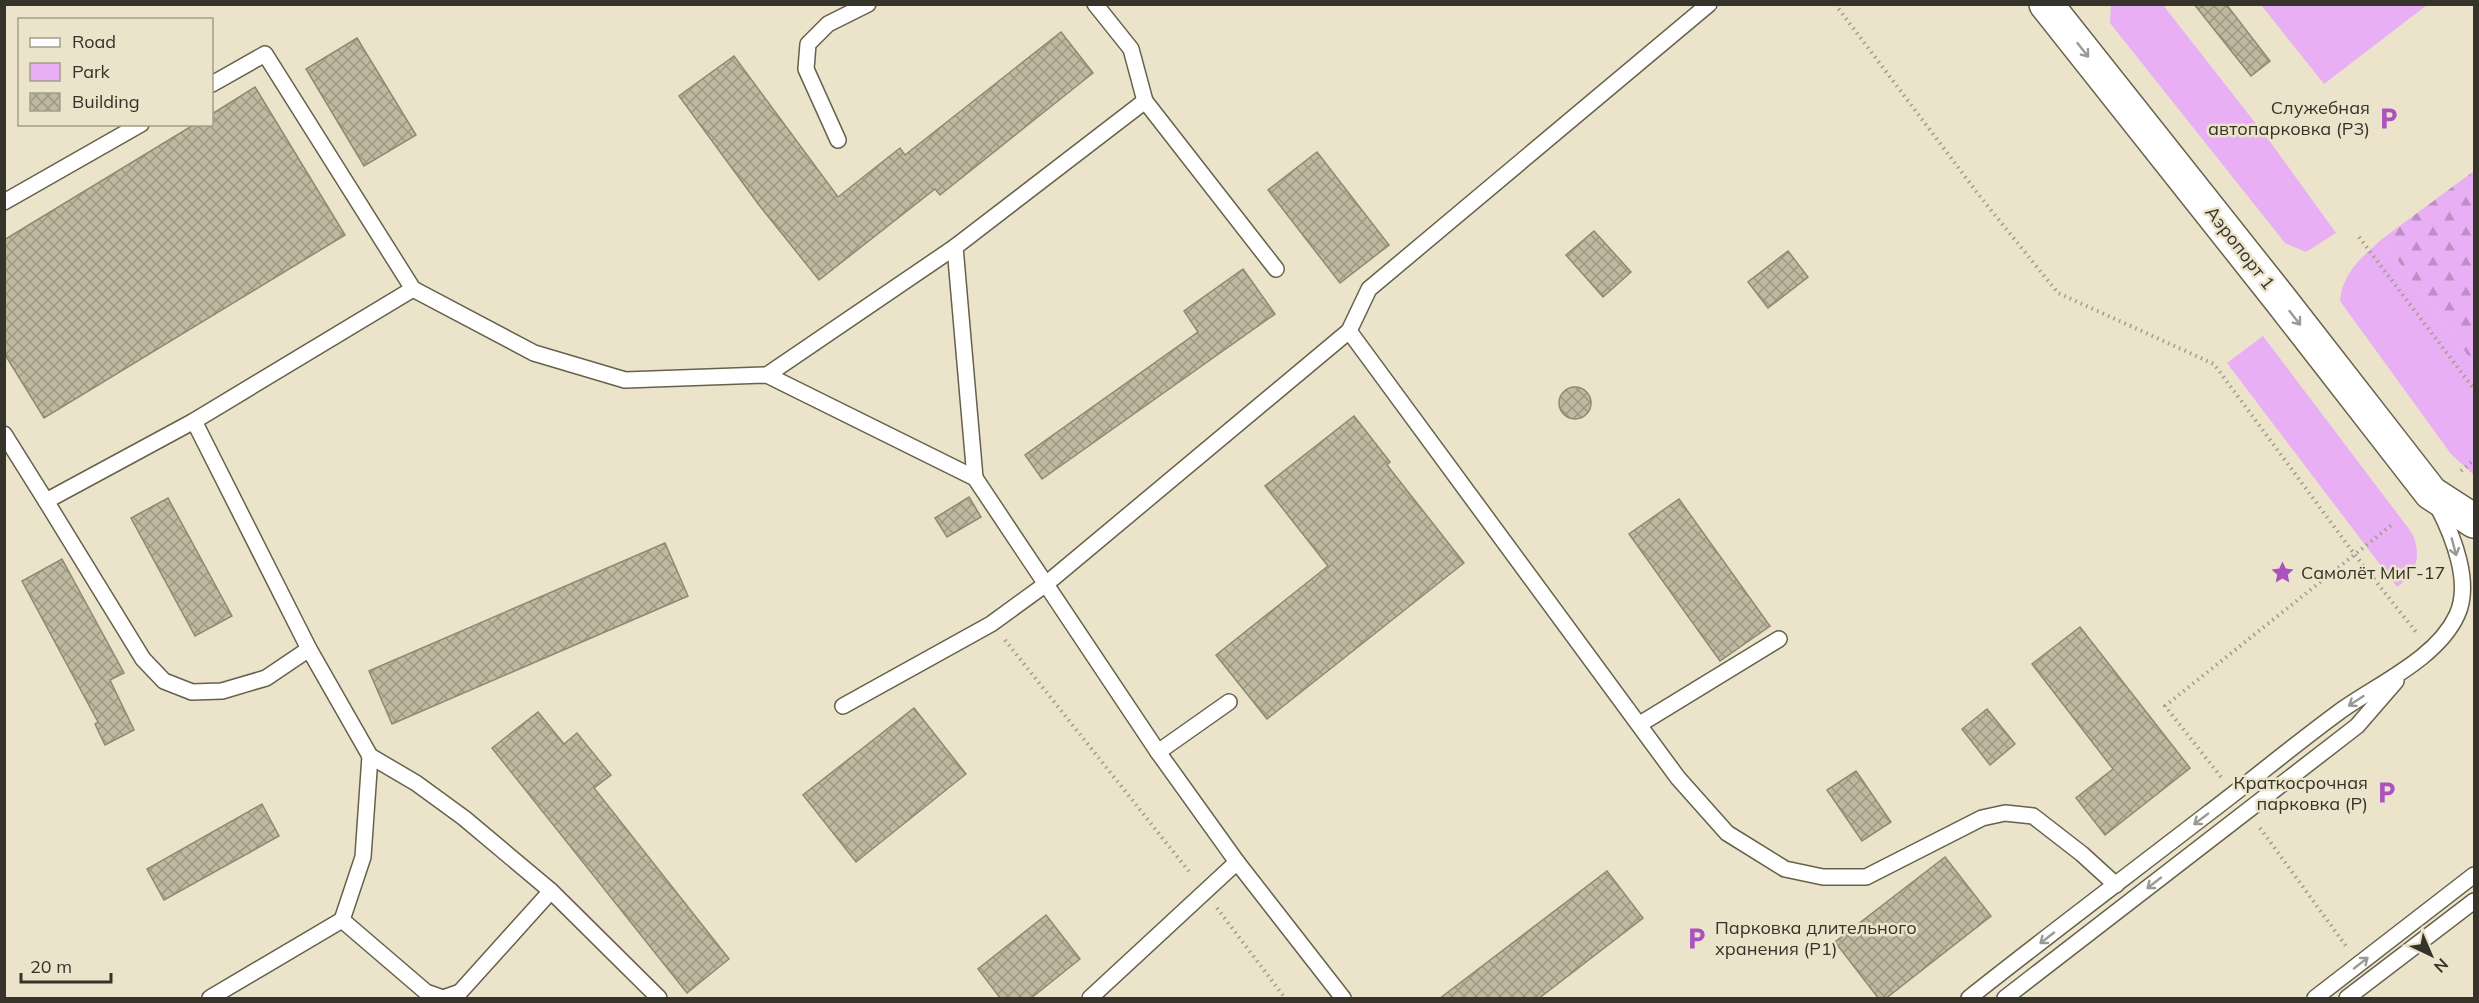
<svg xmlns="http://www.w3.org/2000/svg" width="2479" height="1003" font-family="Mulish,sans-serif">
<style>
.green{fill:#e8aff4}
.forest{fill:url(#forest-firs)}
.building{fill:url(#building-cross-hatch);stroke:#8f8971;stroke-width:1.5}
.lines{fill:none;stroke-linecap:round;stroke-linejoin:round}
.service-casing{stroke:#67614b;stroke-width:18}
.secondary-casing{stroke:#67614b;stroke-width:36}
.path{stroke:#a29d8a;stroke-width:4;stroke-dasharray:1.5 4.5;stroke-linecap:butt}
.service{stroke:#fff;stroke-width:15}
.secondary{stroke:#fff;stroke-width:33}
.oneway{stroke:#9a9a94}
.labels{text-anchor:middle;stroke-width:5;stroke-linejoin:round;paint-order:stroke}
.poi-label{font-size:18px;fill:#36342a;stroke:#ebe4ca;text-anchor:end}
.street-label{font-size:18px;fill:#36342a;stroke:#ebe4ca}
</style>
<defs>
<pattern id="forest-firs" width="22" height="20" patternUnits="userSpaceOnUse" patternTransform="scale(1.5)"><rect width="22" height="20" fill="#e8aff4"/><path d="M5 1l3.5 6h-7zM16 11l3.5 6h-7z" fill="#bd8fc6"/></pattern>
<pattern id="building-cross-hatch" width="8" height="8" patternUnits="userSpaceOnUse" patternTransform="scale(1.5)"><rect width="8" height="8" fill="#bfb9a0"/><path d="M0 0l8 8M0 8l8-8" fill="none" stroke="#9c9783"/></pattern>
</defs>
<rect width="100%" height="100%" fill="#ebe4ca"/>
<g class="green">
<polygon points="2111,5 2163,5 2271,143 2336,233 2306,252 2285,243 2110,23"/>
<polygon points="2261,5 2427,5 2324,84"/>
<path d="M2382 239 2474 364V475L2451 454 2340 301C2343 272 2361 258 2382 239Z"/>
<path d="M2263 336 2412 533C2422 556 2417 572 2397 587L2227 363Z"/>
</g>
<polygon class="forest" points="2474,171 2474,364 2382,239"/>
<g class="building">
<polygon points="2194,4 2226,4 2270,61 2251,76"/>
<polygon points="1061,32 1093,73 940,195 935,189 819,280 759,205 679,96 734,56 838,197 900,148 905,155"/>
<polygon points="357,38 416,135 364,166 306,69"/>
<polygon points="255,87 345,235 44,418 4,353 4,240 195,124 212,124 212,114"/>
<polygon points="1317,152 1389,245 1340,283 1268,190"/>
<polygon points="1594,231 1631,272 1603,297 1566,255"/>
<polygon points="1788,251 1808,277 1768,308 1748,282"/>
<polygon points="1243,269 1275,314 1042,479 1025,455 1198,332 1184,311"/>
<circle cx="1575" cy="403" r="16"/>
<polygon points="1354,416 1390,462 1387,465 1464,563 1267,719 1216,655 1328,566 1265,486"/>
<polygon points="969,497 981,517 947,537 935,518"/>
<polygon points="168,498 232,616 195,636 131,518"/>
<polygon points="1679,499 1770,626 1720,661 1629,534"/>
<polygon points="665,543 688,596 392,724 369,671"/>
<polygon points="62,559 124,673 110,680 134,730 105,745 95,724 98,722 22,581"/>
<polygon points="2080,627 2190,768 2105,835 2076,798 2113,769 2032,664"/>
<polygon points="914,708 966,774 856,862 803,795"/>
<polygon points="1987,709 2015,744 1990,765 1962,729"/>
<polygon points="538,712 564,744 577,733 611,775 594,788 729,959 687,993 492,748"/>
<polygon points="1856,771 1891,822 1862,841 1827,790"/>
<polygon points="262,804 279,836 164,900 147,869"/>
<polygon points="1945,857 1991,916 1885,999 1879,999 1835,942"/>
<polygon points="1607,871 1643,918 1538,999 1439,999"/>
<polygon points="1046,915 1080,959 1030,999 1001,999 978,969"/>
</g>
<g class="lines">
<defs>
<g id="service">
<polyline points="1095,4 1131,49 1145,101 1276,269"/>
<polyline points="212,84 265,54 413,289 534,353 625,380 767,375 975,478 1158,752 1237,862 1343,998"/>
<polyline points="838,140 806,69 808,44 828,24 868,4"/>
<polyline points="4,202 141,124"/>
<polyline points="1349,331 1678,778 1727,833 1785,869 1823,877 1866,877 1982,818 2005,813 2033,816 2082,854 2116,885"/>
<polyline points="767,375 955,247"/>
<polyline points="194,421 309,649"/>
<polyline points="4,434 46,501 194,421 413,289"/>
<polyline points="975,478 955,247 1145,101"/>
<polyline points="46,501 143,659 164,681 192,692 222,691 266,678 309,649 370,756 416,783 464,818 551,891"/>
<polyline points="843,706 991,624 1046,584 1349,331 1369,289 1709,4"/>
<polyline points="1640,724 1779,639"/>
<polyline points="1158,752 1229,702"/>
<polyline points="342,920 363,857 370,756"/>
<polyline points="210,998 342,920 426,992 443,998"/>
<polyline points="443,998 460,992 551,891 659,998"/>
<polyline points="1090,998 1237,862"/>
<path d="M1969 998C2047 936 2127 876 2206 815 2251 781 2294 745 2339 712 2376 685 2437 659 2457 615 2472 583 2453 536 2438 507"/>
<polyline points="2005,998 2357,726 2396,681"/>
<polyline points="2315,998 2474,875"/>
<polyline points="2347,998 2474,901"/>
</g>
<polyline id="secondary" points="2046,4 2280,299 2431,493 2474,521"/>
</defs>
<use href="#service" class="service-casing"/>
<use href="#secondary" class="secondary-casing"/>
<g class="path">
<polyline points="1835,4 1982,199 2058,293 2214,364 2355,555 2416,632"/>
<polyline points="2359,237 2474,389"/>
<polyline points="2461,471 2474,460"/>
<polyline points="1005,640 1191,874"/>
<polyline points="2221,777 2165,706 2394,523"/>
<polyline points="2260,828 2346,946"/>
<polyline points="1217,908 1285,998"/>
</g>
<use href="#service" class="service"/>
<use href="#secondary" class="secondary"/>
</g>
<defs><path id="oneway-shaft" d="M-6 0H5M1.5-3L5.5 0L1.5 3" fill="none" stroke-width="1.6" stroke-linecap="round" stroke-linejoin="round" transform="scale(1.5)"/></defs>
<g class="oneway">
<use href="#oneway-shaft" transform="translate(2083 50) rotate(52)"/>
<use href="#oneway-shaft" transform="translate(2295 318) rotate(52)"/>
<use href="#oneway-shaft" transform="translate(2454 547) rotate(75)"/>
<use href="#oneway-shaft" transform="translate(2356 701) rotate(147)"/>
<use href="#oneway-shaft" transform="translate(2201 819) rotate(143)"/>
<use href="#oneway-shaft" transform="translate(2154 883) rotate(142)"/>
<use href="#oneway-shaft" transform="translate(2047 938) rotate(142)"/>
<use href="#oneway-shaft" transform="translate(2361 963) rotate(-38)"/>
</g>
<defs>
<symbol id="parking-bare" viewBox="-9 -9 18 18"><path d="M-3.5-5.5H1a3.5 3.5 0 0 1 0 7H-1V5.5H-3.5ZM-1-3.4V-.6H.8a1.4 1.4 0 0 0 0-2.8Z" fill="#ab52bf" stroke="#ebe4ca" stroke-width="2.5" paint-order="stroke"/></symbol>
<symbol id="sight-bare" viewBox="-9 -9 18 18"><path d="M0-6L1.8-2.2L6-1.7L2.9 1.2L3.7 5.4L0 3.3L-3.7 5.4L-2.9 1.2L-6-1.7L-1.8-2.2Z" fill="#ab52bf" stroke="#ebe4ca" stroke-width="2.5" paint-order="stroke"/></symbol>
</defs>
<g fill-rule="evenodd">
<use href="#parking-bare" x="2372" y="102" width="33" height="33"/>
<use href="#sight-bare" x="2266" y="556" width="33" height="33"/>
<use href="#parking-bare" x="2370" y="776" width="33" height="33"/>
<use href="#parking-bare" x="1680" y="922" width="33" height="33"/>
</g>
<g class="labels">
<g class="poi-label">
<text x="2370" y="114">Служебная<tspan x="2370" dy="21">автопарковка (P3)</tspan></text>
<text x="2301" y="579" text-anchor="start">Самолёт МиГ-17</text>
<text x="2368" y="789">Краткосрочная<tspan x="2368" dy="21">парковка (P)</tspan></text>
<text x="1715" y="934" text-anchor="start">Парковка длительного<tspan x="1715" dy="21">хранения (P1)</tspan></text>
</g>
<g class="street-label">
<text transform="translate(2240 248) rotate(52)" y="6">Аэропорт 1</text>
</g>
</g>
<rect width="2479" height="1003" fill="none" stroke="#36342a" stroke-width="12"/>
<rect x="18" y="18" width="195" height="108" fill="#ebe4ca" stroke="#a39e8a" stroke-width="1.5"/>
<rect x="30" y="38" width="30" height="9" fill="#ffffff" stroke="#a39e8a" stroke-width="1.5"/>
<text x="72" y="48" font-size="18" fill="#36342a">Road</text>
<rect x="30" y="63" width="30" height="18" fill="#e8aff4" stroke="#a39e8a" stroke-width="1.5"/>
<text x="72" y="78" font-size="18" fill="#36342a">Park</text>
<rect x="30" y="93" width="30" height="18" fill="url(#building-cross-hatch)" stroke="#a39e8a" stroke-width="1.5"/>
<text x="72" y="108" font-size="18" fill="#36342a">Building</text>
<g transform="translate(2431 955) rotate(136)" stroke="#ebe4ca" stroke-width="4.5" paint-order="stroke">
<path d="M0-4.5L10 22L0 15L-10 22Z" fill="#36342a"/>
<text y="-9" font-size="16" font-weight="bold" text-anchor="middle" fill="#36342a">N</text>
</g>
<path d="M21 973v9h90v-9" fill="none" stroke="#36342a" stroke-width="3"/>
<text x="30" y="973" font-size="18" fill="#36342a" stroke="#ebe4ca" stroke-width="4.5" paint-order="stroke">20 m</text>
</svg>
